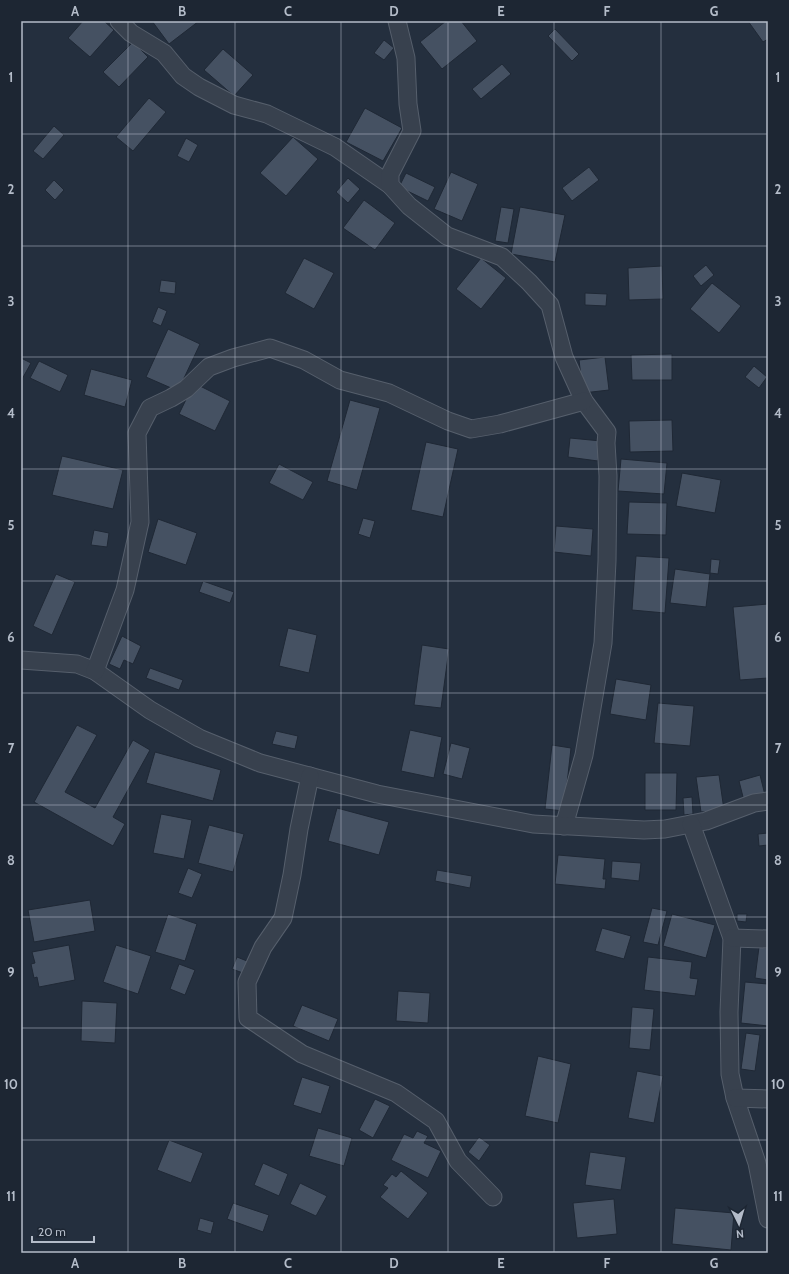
<svg xmlns="http://www.w3.org/2000/svg" width="789" height="1274" font-family="Cabin,sans-serif">
<style>
.building{fill:#455162;stroke:#1f2835}
.lines{fill:none;stroke-linecap:round;stroke-linejoin:round}
.street-casing{stroke:#565f6c;stroke-width:19}
.street{stroke:#38414e;stroke-width:17}
.grid{fill:none;stroke:#b4bcc9;stroke-width:1;stroke-opacity:0.55}
.neatline{fill:none;stroke:#b4bcc9;stroke-width:1.5}
.grid-label{font-size:13px;text-anchor:middle;font-weight:bold;fill:#b4bcc9}
</style>
<rect width="100%" height="100%" fill="#242f3e"/>
<g class="building">
<polygon points="83,21 104,21 114,30 90,57 68,38"/>
<polygon points="152,21 199,21 169,44"/>
<polygon points="446,21 461,21 477,41 442,69 420,42"/>
<polygon points="748,21 768,21 768,39 763,42"/>
<polygon points="555,29 579,54 572,61 548,36"/>
<polygon points="384,40 394,48 384,60 374,53"/>
<polygon points="133,42 148,57 119,87 103,72"/>
<polygon points="223,49 253,75 234,96 204,70"/>
<polygon points="502,64 511,74 481,99 472,89"/>
<polygon points="149,98 166,112 133,151 116,137"/>
<polygon points="365,108 402,128 383,161 346,142"/>
<polygon points="54,126 64,135 43,159 33,151"/>
<polygon points="293,137 318,159 286,196 260,173"/>
<polygon points="186,138 198,145 189,162 177,156"/>
<polygon points="589,167 599,180 572,201 562,188"/>
<polygon points="451,172 478,184 462,221 434,209"/>
<polygon points="406,173 435,187 428,201 399,187"/>
<polygon points="348,178 360,189 348,203 336,192"/>
<polygon points="54,180 64,190 55,200 45,190"/>
<polygon points="364,200 395,223 375,250 343,228"/>
<polygon points="501,207 514,209 508,243 495,241"/>
<polygon points="520,207 565,215 555,262 511,254"/>
<polygon points="304,258 334,273 314,309 285,293"/>
<polygon points="481,258 506,278 481,309 456,289"/>
<polygon points="706,265 714,275 701,286 693,276"/>
<polygon points="662,266 663,299 629,300 628,268"/>
<polygon points="161,280 176,282 175,294 159,292"/>
<polygon points="712,283 741,306 719,333 690,309"/>
<polygon points="585,293 607,294 606,306 585,305"/>
<polygon points="158,307 167,311 161,326 152,322"/>
<polygon points="168,329 200,344 178,391 146,377"/>
<polygon points="672,354 672,380 632,380 631,355"/>
<polygon points="605,357 609,390 583,393 579,360"/>
<polygon points="21,358 31,363 21,381"/>
<polygon points="39,361 68,375 60,392 30,378"/>
<polygon points="754,366 767,377 759,388 745,377"/>
<polygon points="91,369 132,380 125,407 84,395"/>
<polygon points="194,383 230,401 215,431 179,414"/>
<polygon points="350,400 380,408 357,490 327,481"/>
<polygon points="672,420 673,451 630,452 629,421"/>
<polygon points="570,438 601,441 598,461 568,457"/>
<polygon points="426,442 458,449 443,517 411,510"/>
<polygon points="62,456 123,470 113,509 52,495"/>
<polygon points="621,459 667,463 664,494 618,491"/>
<polygon points="279,464 313,482 303,500 269,483"/>
<polygon points="682,473 721,480 715,513 676,506"/>
<polygon points="629,502 667,503 666,535 627,534"/>
<polygon points="363,518 375,521 370,538 358,534"/>
<polygon points="158,519 197,533 186,565 148,552"/>
<polygon points="556,526 593,529 591,556 554,552"/>
<polygon points="94,530 109,533 107,547 91,545"/>
<polygon points="636,556 669,558 665,613 632,610"/>
<polygon points="711,559 720,560 718,574 710,573"/>
<polygon points="675,569 710,574 706,607 670,603"/>
<polygon points="56,574 75,582 52,635 33,626"/>
<polygon points="203,581 234,592 230,603 199,592"/>
<polygon points="768,604 768,678 740,680 733,607"/>
<polygon points="288,628 317,635 309,673 279,666"/>
<polygon points="122,636 141,646 133,664 124,660 120,669 109,664"/>
<polygon points="422,645 449,649 441,708 414,705"/>
<polygon points="150,668 183,680 179,690 146,678"/>
<polygon points="616,679 651,685 646,720 610,714"/>
<polygon points="658,703 694,706 690,746 654,743"/>
<polygon points="77,725 97,735 65,792 95,808 133,740 150,750 113,817 125,824 113,846 34,802"/>
<polygon points="410,730 442,737 434,778 401,771"/>
<polygon points="276,731 298,736 295,749 272,744"/>
<polygon points="451,743 470,748 462,779 443,774"/>
<polygon points="552,745 571,748 564,811 545,809"/>
<polygon points="155,752 221,770 213,801 146,783"/>
<polygon points="645,773 677,773 676,810 645,810"/>
<polygon points="719,775 724,810 701,812 696,777"/>
<polygon points="760,775 765,795 744,801 739,781"/>
<polygon points="692,797 693,814 684,815 683,798"/>
<polygon points="337,808 389,822 379,855 328,841"/>
<polygon points="161,814 192,820 184,859 153,853"/>
<polygon points="209,825 244,834 233,872 198,863"/>
<polygon points="768,833 768,845 759,846 758,834"/>
<polygon points="558,855 605,859 603,879 606,879 605,889 555,884"/>
<polygon points="612,861 641,863 639,881 611,878"/>
<polygon points="188,868 202,874 192,898 178,893"/>
<polygon points="437,870 472,876 470,888 435,881"/>
<polygon points="90,900 95,931 34,942 28,910"/>
<polygon points="652,908 667,911 658,945 643,942"/>
<polygon points="168,914 197,924 185,961 155,952"/>
<polygon points="672,914 715,925 706,958 663,946"/>
<polygon points="737,914 747,914 746,922 737,921"/>
<polygon points="602,928 631,936 624,959 595,951"/>
<polygon points="69,945 75,980 39,987 37,977 34,978 31,964 35,963 32,952"/>
<polygon points="116,945 151,956 138,994 103,982"/>
<polygon points="759,947 768,948 768,980 755,978"/>
<polygon points="237,957 247,961 243,973 232,969"/>
<polygon points="648,957 692,962 690,978 698,979 695,996 644,990"/>
<polygon points="179,964 195,970 185,995 170,989"/>
<polygon points="745,982 768,984 768,1026 741,1023"/>
<polygon points="398,991 430,993 428,1023 396,1021"/>
<polygon points="82,1001 117,1003 115,1043 81,1041"/>
<polygon points="302,1005 338,1019 329,1041 293,1026"/>
<polygon points="632,1007 654,1009 650,1050 629,1048"/>
<polygon points="746,1033 760,1035 755,1071 741,1069"/>
<polygon points="538,1056 571,1064 558,1123 525,1116"/>
<polygon points="637,1071 663,1076 654,1123 628,1118"/>
<polygon points="302,1077 330,1086 321,1114 293,1105"/>
<polygon points="375,1099 390,1106 373,1138 359,1130"/>
<polygon points="318,1128 352,1138 344,1166 309,1156"/>
<polygon points="417,1131 428,1136 424,1143 441,1151 428,1178 391,1160 404,1134 413,1138"/>
<polygon points="479,1137 490,1145 479,1161 468,1152"/>
<polygon points="169,1140 203,1153 191,1183 157,1170"/>
<polygon points="590,1152 626,1157 621,1190 585,1185"/>
<polygon points="263,1163 288,1174 279,1196 254,1185"/>
<polygon points="401,1171 428,1193 408,1219 380,1197 388,1188 383,1185 392,1174 396,1177"/>
<polygon points="300,1183 327,1196 316,1216 290,1204"/>
<polygon points="614,1199 617,1234 577,1238 573,1203"/>
<polygon points="233,1203 269,1215 263,1232 227,1219"/>
<polygon points="675,1208 734,1213 731,1250 672,1244"/>
<polygon points="200,1218 214,1222 211,1234 197,1230"/>
</g>
<g class="lines">
<defs>
<g id="street">
<polyline points="119,21 131,33 164,53 183,76 199,87 234,105 267,114 335,147 390,185"/>
<polyline points="397,21 406,58 408,104 412,131 390,174 390,185 409,206 447,236 502,257 529,282 550,305 564,357 584,401 607,432 606,443 608,476 607,561 603,643 584,755 564,826"/>
<polyline points="21,660 77,664 95,671 150,710 199,738 260,763 377,794 533,824 644,830 665,829 706,821 754,803 768,801"/>
<polyline points="95,671 125,590 140,522 137,433 150,408 171,398 186,389 209,367 233,358 270,348 304,360 340,380 389,393 448,421 471,429 500,424 584,401"/>
<polyline points="310,776 299,829 292,875 283,918 263,947 247,982 248,1018 302,1054 396,1093 436,1121 458,1161 493,1197"/>
<polyline points="691,824 732,938 729,1012 730,1074 735,1098 757,1163 768,1219"/>
<polyline points="732,938 768,939"/>
<polyline points="735,1098 768,1099"/>
</g>
</defs>
<use href="#street" class="street-casing"/>
<use href="#street" class="street"/>
</g>
<path class="grid" d="M128 21V1253M235 21V1253M341 21V1253M448 21V1253M554 21V1253M661 21V1253M21 134H768M21 246H768M21 357H768M21 469H768M21 581H768M21 693H768M21 805H768M21 917H768M21 1028H768M21 1140H768"/>
<rect width="789" height="1274" fill="none" stroke="#1d2633" stroke-width="44"/>
<g transform="translate(739 1224) rotate(175)" stroke="#1d2633" stroke-width="3" paint-order="stroke">
<path d="M0-3L7 15L0 10L-7 15Z" fill="#b4bcc9"/>
<text y="-6" font-size="11" font-weight="bold" text-anchor="middle" fill="#b4bcc9">N</text>
</g>
<path d="M32 1236v6h62v-6" fill="none" stroke="#b4bcc9" stroke-width="2"/>
<text x="38" y="1236" font-size="12" fill="#b4bcc9" stroke="#1d2633" stroke-width="3" paint-order="stroke">20 m</text>
<rect x="22" y="22" width="745" height="1230" class="neatline"/>
<g class="grid-label">
<text x="75" y="16">A</text>
<text x="182" y="16">B</text>
<text x="288" y="16">C</text>
<text x="394" y="16">D</text>
<text x="501" y="16">E</text>
<text x="607" y="16">F</text>
<text x="714" y="16">G</text>
<text x="11" y="82">1</text>
<text x="778" y="82">1</text>
<text x="11" y="194">2</text>
<text x="778" y="194">2</text>
<text x="11" y="306">3</text>
<text x="778" y="306">3</text>
<text x="11" y="418">4</text>
<text x="778" y="418">4</text>
<text x="11" y="530">5</text>
<text x="778" y="530">5</text>
<text x="11" y="642">6</text>
<text x="778" y="642">6</text>
<text x="11" y="753">7</text>
<text x="778" y="753">7</text>
<text x="11" y="865">8</text>
<text x="778" y="865">8</text>
<text x="11" y="977">9</text>
<text x="778" y="977">9</text>
<text x="11" y="1089">10</text>
<text x="778" y="1089">10</text>
<text x="11" y="1201">11</text>
<text x="778" y="1201">11</text>
<text x="75" y="1268">A</text>
<text x="182" y="1268">B</text>
<text x="288" y="1268">C</text>
<text x="394" y="1268">D</text>
<text x="501" y="1268">E</text>
<text x="607" y="1268">F</text>
<text x="714" y="1268">G</text>
</g>
</svg>
